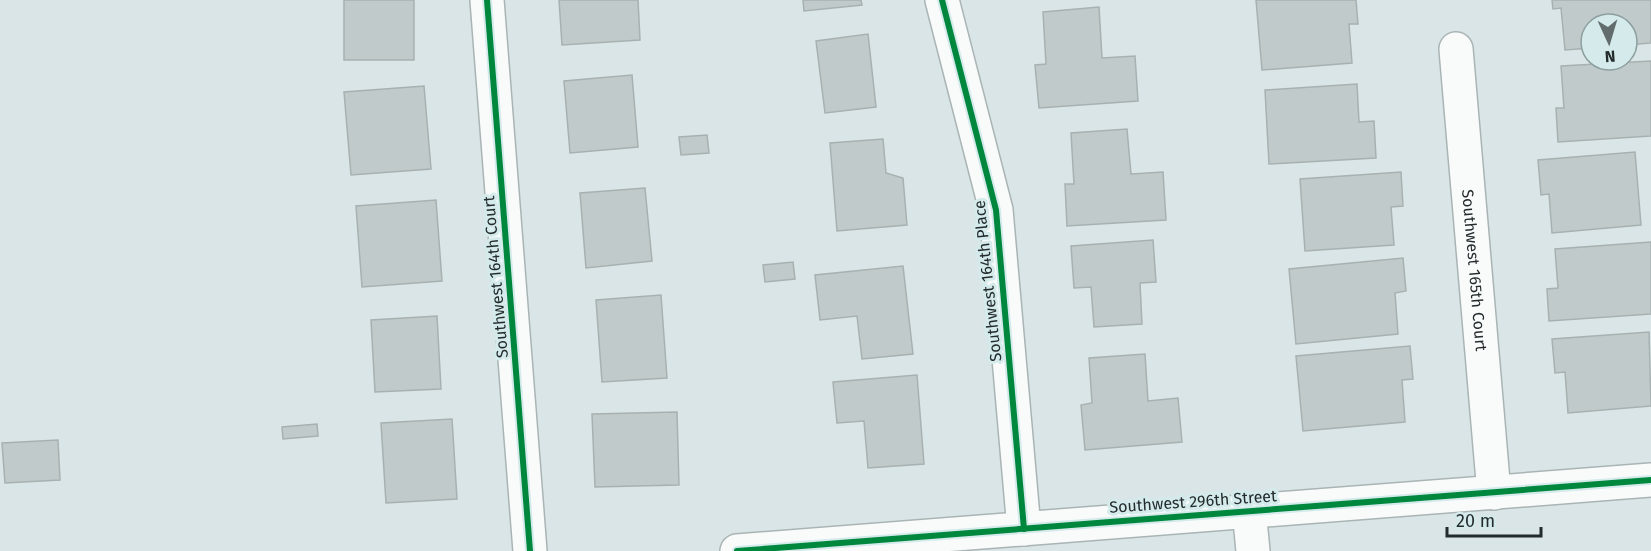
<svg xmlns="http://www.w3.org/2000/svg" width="1651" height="551" font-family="'Fira Sans',sans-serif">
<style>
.building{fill:#c0caca;stroke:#a8b1b1;stroke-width:1.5}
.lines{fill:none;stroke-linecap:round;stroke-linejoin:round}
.street-casing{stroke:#aab4b4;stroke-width:36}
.secondary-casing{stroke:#aab4b4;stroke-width:36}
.street{stroke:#f9fbfb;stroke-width:33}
.secondary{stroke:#f9fbfb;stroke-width:33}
.cycleway-casing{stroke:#d4eaeb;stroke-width:10}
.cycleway{stroke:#00873e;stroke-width:6}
.labels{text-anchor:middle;stroke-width:6;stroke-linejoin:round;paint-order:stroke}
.street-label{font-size:16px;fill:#232b2c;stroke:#d4eaeb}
</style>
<rect width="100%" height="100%" fill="#d9e5e6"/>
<g class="building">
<rect x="344" y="0" width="70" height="60"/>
<polygon points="559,0 638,0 640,40 562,45"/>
<polygon points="803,0 861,0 862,5 804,11"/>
<polygon points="1256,0 1356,0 1358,24 1349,24 1352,63 1262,70"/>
<polygon points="1552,0 1651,0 1651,43 1627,45 1627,24 1591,24 1591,48 1565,50 1561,8 1553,9"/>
<polygon points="1099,7 1102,58 1135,56 1138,101 1039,108 1035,65 1046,64 1043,12"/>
<polygon points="868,34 876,107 825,113 816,41"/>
<polygon points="1651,61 1651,136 1558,142 1556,108 1564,108 1561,66"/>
<polygon points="632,75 638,147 570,153 564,81"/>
<polygon points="1357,84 1359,122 1374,121 1376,158 1269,164 1265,90"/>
<polygon points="424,86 431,169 351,175 344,92"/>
<polygon points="1127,129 1131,174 1163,172 1166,220 1067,226 1065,184 1074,184 1071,133"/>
<polygon points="707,135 709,153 681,155 679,137"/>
<polygon points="883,139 886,173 903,178 907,225 837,231 830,143"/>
<polygon points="1635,152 1641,225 1552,233 1549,194 1541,195 1538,160"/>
<polygon points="1401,172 1403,206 1391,207 1394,245 1305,251 1300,179"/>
<polygon points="645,188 652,261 586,268 580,193"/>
<polygon points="436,200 442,281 362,287 356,206"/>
<polygon points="1153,240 1156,282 1140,283 1142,324 1094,327 1091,287 1074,288 1071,246"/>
<polygon points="1651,242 1651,314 1549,321 1547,289 1558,288 1555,249"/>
<polygon points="1403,258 1406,291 1395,293 1398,334 1296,344 1289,269"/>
<polygon points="793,262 795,279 765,282 763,265"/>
<polygon points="903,266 913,354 862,359 857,316 820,320 815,275"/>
<polygon points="661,295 667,378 602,382 596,300"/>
<polygon points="437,316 441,389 375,392 371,320"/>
<polygon points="1649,332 1651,406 1568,413 1565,372 1555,373 1552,339"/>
<polygon points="1410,346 1413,379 1402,380 1405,422 1303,431 1296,356"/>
<polygon points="1145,354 1148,401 1178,398 1182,442 1085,450 1081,405 1092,403 1089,358"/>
<polygon points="917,375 924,464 868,468 864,421 837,423 833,382"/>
<polygon points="677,412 679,485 595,487 592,414"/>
<polygon points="452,419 457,499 386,503 381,423"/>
<polygon points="317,424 318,436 283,439 282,427"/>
<polygon points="58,440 60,480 5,483 2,443"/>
</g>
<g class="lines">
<defs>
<g id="street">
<polyline points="487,0 530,551"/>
<polyline points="942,0 996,210 1024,529"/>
<path id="s1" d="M1456 49 1494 493"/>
<polyline points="1249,510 1253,551"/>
</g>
<polyline id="secondary" points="737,551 1651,480"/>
</defs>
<use href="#street" class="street-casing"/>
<use href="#secondary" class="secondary-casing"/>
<use href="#street" class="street"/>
<use href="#secondary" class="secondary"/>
<defs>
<g id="cycleway">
<polyline points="487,0 530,551"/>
<polyline points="942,0 996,210 1024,529"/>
<polyline points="737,551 1651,480"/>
</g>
</defs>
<use href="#cycleway" class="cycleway-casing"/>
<use href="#cycleway" class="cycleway"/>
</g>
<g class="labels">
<g class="street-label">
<text dy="6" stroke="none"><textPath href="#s1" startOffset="222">Southwest 165th Court</textPath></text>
<text transform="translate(495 277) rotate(-95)" y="6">Southwest 164th Court</text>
<text transform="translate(987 281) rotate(-96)" y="6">Southwest 164th Place</text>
<text transform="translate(1193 501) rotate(-4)" y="6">Southwest 296th Street</text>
</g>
</g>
<g transform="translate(1609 42) rotate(176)"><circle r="28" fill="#d4eaeb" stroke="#8d9e9f" stroke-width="1.5"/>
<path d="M0-4.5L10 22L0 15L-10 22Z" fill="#636c6d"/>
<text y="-9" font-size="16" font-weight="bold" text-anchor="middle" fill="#232b2c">N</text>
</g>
<path d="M1447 527v9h94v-9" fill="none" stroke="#232b2c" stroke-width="3"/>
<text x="1456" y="527" font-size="18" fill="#232b2c" stroke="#d4eaeb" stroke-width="4.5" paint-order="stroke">20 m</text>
</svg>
